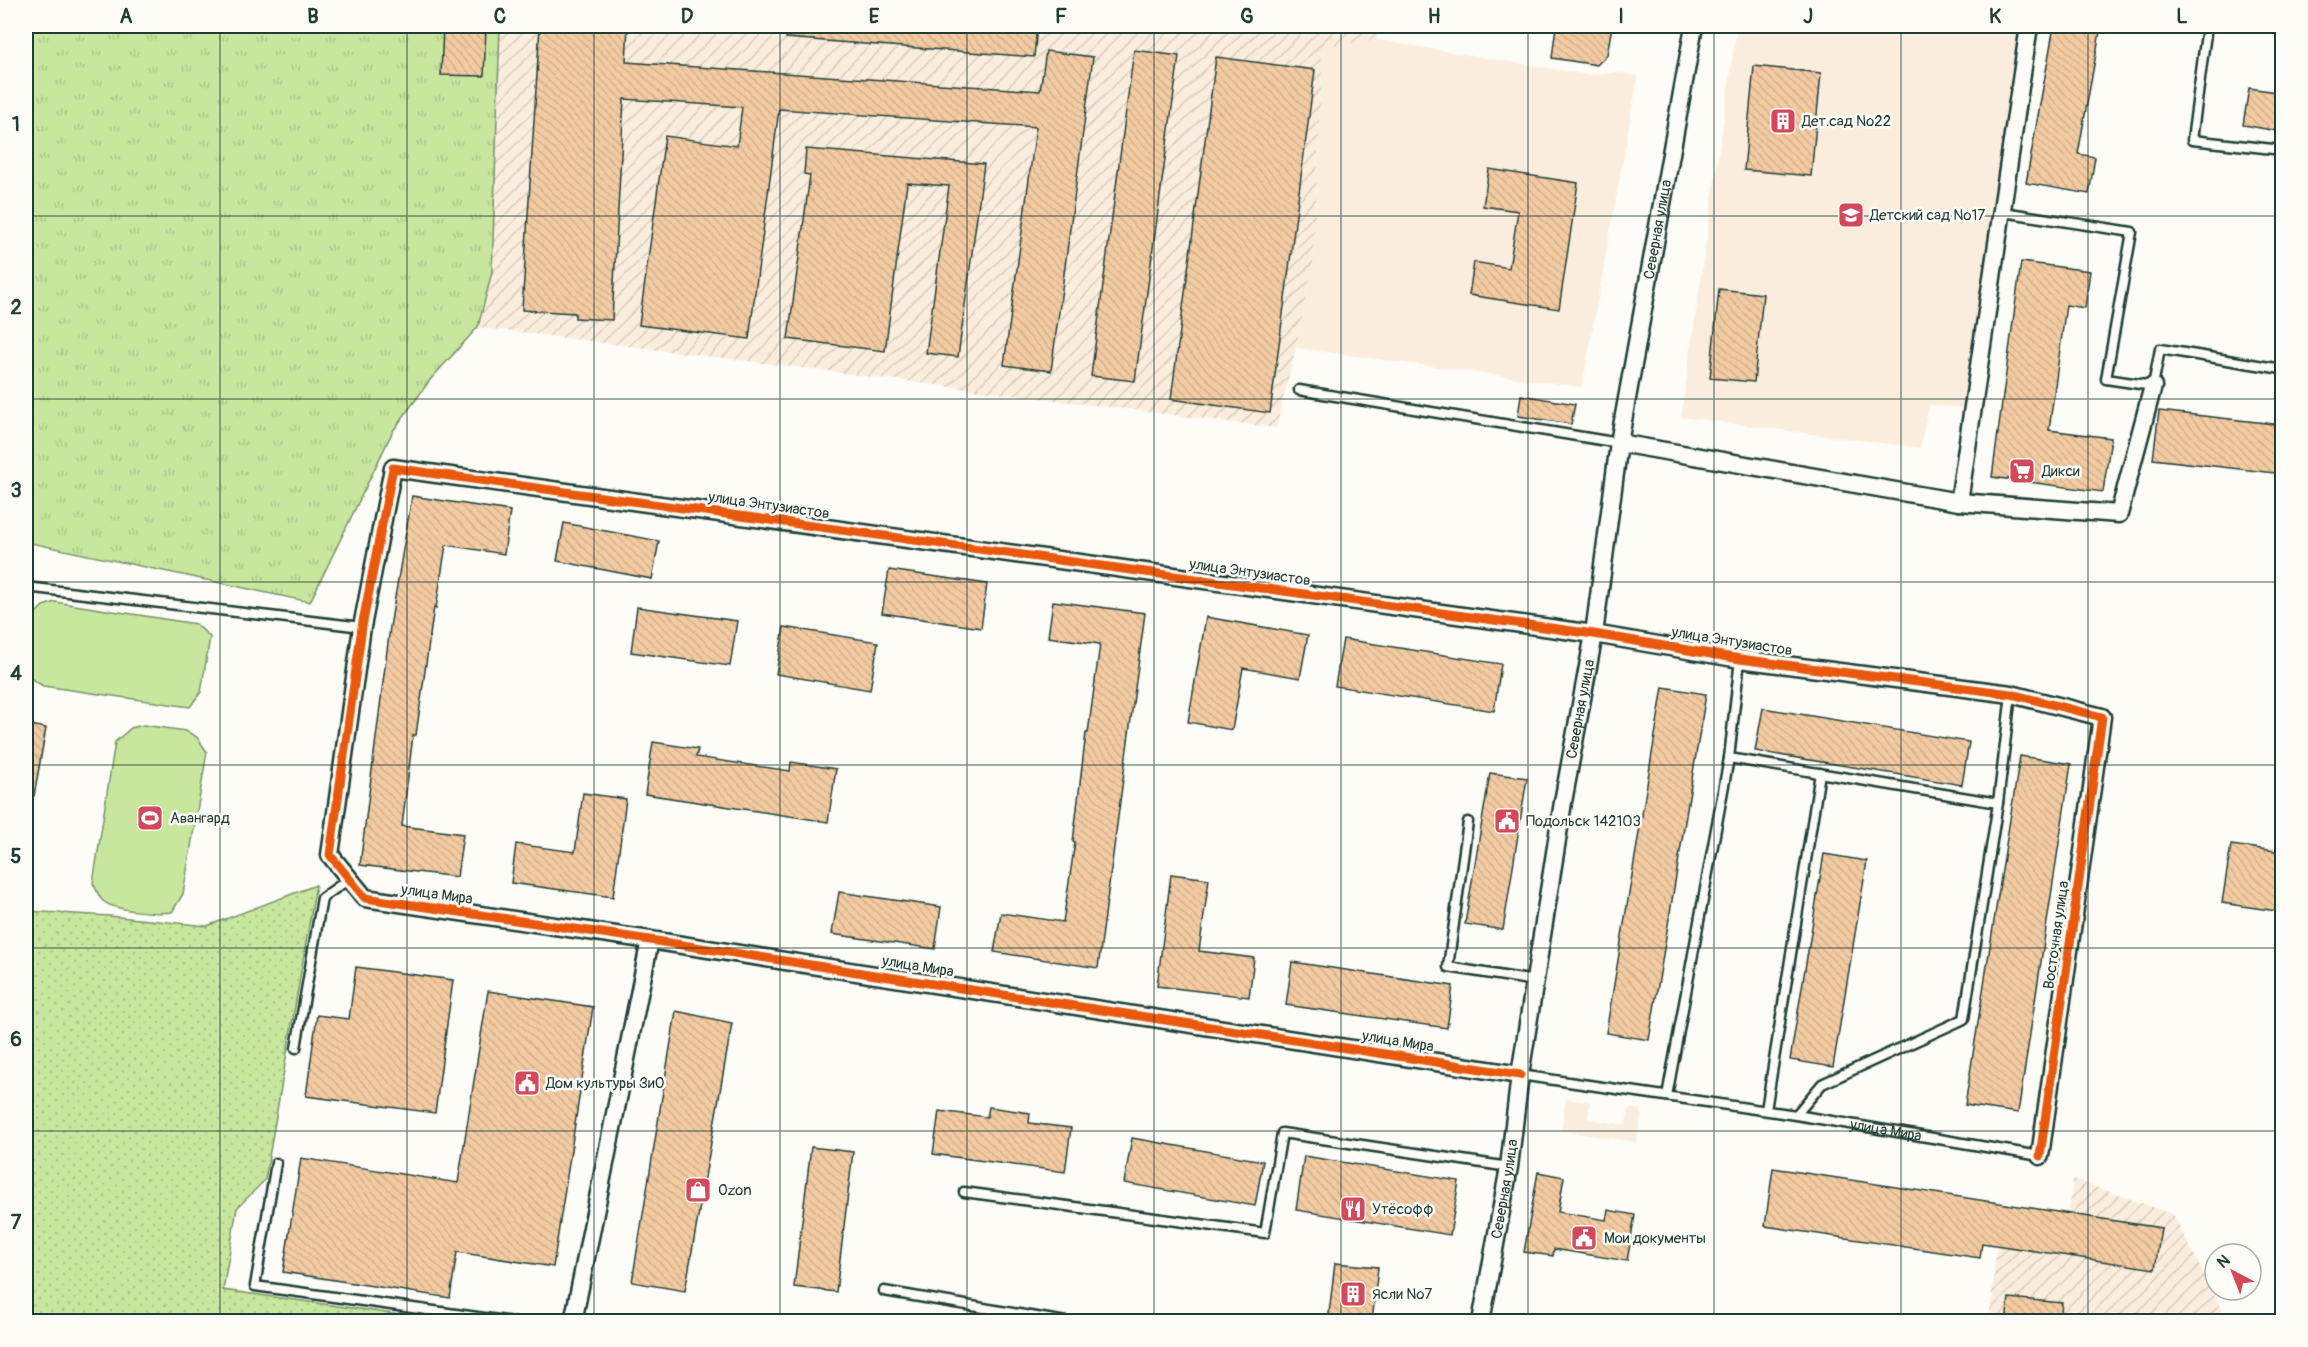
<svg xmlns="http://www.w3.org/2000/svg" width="2308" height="1347" font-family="Pangolin,sans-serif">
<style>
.built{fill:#faedde}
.industrial{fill:url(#industrial-furrows)}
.grass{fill:url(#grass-tufts);stroke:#749269;stroke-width:1.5}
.park{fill:url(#park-dots);stroke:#749269;stroke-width:1.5}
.pitch{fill:#c8e69e;stroke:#749269;stroke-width:1.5}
.building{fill:url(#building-back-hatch);stroke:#1f3d34;stroke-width:1.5}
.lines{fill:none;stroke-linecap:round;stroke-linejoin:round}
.service-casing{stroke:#1f3d34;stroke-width:13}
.minor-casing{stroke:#1f3d34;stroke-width:21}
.service{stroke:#fdfcf7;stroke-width:8}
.minor{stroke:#fdfcf7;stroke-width:16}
.cycleway-casing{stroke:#fdfcf7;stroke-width:13}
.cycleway{stroke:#e8590c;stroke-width:9}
.grid{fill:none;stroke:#1f3d34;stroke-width:1.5;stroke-opacity:0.55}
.labels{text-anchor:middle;stroke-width:5;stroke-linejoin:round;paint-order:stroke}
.poi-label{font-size:15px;fill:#1f3d34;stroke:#fdfcf7;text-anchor:start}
.street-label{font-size:15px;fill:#1f3d34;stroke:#fdfcf7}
.neatline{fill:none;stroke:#1f3d34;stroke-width:2}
.grid-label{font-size:20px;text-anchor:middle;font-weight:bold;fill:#1f3d34}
</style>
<defs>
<pattern id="industrial-furrows" width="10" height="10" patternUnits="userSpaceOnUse" patternTransform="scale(1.5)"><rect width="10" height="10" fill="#faedde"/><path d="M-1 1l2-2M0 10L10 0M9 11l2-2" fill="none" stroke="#d6ccbf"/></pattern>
<pattern id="grass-tufts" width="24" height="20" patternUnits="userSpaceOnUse" patternTransform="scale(1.5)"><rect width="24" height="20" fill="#c8e69e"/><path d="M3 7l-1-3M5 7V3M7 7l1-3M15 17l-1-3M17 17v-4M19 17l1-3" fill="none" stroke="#abc689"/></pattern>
<pattern id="park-dots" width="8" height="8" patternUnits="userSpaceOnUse" patternTransform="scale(1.5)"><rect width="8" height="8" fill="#c8e69e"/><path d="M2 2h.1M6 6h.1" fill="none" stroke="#abc689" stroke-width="1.8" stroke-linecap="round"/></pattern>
<pattern id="building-back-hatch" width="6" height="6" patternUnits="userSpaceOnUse" patternTransform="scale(1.5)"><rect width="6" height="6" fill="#f3cba3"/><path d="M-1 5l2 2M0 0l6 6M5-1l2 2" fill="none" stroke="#d0af8d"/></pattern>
</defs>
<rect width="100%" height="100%" fill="#fdfcf7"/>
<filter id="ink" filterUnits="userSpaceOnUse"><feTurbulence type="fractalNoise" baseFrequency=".0167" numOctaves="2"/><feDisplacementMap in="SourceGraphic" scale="12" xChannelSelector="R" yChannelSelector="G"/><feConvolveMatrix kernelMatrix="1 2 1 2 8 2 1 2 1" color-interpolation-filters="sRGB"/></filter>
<g filter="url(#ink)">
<g class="built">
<polygon points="1737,26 2021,26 1965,408 1929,405 1920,448 1681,417"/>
<polygon points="1377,40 1590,75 1617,72 1638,76 1582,387 1296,348 1313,264 1323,45"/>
<polygon points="1566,1099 1590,1102 1588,1119 1626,1125 1629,1108 1642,1110 1637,1142 1561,1131"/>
</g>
<g class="industrial">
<polygon points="500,26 1378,26 1377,40 1323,46 1313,264 1296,347 1276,428 478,327 492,272"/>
<polygon points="2073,1179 2173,1214 2228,1321 1989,1322 2001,1202 2069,1213"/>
</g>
<polygon class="grass" points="26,26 500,26 492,272 478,327 430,380 393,431 310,602 26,542"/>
<polygon class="park" points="316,885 265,1180 237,1208 223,1290 444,1321 26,1321 26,911 109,916 207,926"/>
<g class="pitch">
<polygon points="55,602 196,624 210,637 201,692 190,707 43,686 30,678 26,667 28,621 43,606"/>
<path d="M143 725 186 731 197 737 207 752 183 894 172 912C158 914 112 911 102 900 98 896 96 888 93 883L115 742 131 728Z"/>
</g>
<g class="building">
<polygon points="443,26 486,26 484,76 441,75"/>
<polygon points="540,26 628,26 626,62 1040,91 1046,51 1093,57 1051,371 1004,365 1036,127 779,109 749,339 639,325 665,136 737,146 742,107 624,99 612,320 575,318 575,313 522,310"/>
<polygon points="787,26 978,26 1008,28 1008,26 1037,26 1034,57 786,38"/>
<polygon points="1556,26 1612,26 1607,55 1597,65 1552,58"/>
<polygon points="2054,26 2101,26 2078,154 2095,157 2089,194 2026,183"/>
<polygon points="1134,50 1179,56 1135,381 1091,376"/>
<polygon points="1216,57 1315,70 1270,413 1171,399"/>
<polygon points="1754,66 1821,73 1811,176 1744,170"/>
<polygon points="2249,88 2283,93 2283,132 2243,125"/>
<polygon points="806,149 984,164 958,357 926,353 949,186 907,183 885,351 788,339 810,175 804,174"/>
<polygon points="1489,169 1578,183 1559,309 1469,295 1474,262 1509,268 1518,211 1483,206"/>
<polygon points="2021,262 2090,271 2085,308 2066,305 2049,430 2111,438 2103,492 1992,477"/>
<polygon points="1719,289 1763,294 1754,382 1710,378"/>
<polygon points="1521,395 1575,404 1571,424 1518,416"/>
<polygon points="2159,411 2283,425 2283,474 2153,459"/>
<polygon points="412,496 510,511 504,554 446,545 436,608 434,607 416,735 413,735 402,826 463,834 457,877 360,865 390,627"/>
<polygon points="564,523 659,541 652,579 557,561"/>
<polygon points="889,570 987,584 981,628 882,613"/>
<polygon points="1053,601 1145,613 1098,968 994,952 1001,913 1063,922 1075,842 1073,842 1086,733 1088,733 1100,644 1048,637"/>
<polygon points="637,607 737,621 730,666 631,652"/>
<polygon points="1206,617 1308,635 1300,678 1243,668 1232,730 1188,722"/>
<polygon points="784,627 878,642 870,690 776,674"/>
<polygon points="1343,639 1501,664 1494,711 1335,686"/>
<polygon points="1663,687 1706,694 1649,1040 1606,1033"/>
<polygon points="1763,708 1969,742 1962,785 1755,751"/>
<polygon points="26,724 46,728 34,796 26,796"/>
<polygon points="653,742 698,749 696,757 790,771 791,762 836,769 828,822 645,794"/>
<polygon points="2020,756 2071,764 2018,1113 1965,1105"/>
<polygon points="1490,773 1527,778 1503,930 1465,924"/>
<polygon points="583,793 626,799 613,897 511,883 516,844 575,852"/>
<polygon points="2231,845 2283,852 2283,912 2222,903"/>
<polygon points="1824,854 1867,861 1833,1067 1790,1060"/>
<polygon points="1171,874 1209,879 1199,951 1254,958 1249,997 1157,986"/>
<polygon points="839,892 941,907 935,949 832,934"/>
<polygon points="1292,962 1453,986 1447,1028 1286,1005"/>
<polygon points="356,967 453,980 435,1113 306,1096 317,1015 349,1019"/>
<polygon points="488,991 593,1007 553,1267 457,1252 450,1298 283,1272 301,1158 458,1183"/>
<polygon points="676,1011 732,1023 685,1291 632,1282"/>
<polygon points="989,1107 1030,1113 1029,1123 1071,1128 1065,1172 933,1154 939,1111 987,1117"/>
<polygon points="1132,1138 1263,1161 1255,1206 1124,1183"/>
<polygon points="811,1147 853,1152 836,1292 794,1287"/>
<polygon points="1304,1156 1459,1181 1450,1235 1296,1210"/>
<polygon points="1773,1168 2161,1228 2155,1269 1982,1243 1980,1258 1765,1226"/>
<polygon points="1538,1172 1564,1177 1558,1212 1606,1220 1608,1210 1635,1215 1627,1261 1554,1249 1553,1256 1524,1252"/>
<polygon points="1335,1263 1378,1267 1372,1322 1328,1322"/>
<polygon points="2009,1298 2062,1303 2060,1322 2006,1322"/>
</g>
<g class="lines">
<defs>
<g id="service">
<polyline points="2207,26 2192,140 2282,150"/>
<polyline points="2003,212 2132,232 2106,379 2153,386 2160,349 2282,369"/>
<polyline points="1299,390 1619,443"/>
<polyline points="26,587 362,627"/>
<polyline points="1729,758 1998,803 1964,1019 1822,1084 1796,1115"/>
<polyline points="1998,803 2011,694"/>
<polyline points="1468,822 1448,967 1535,981"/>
<polyline points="296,1048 322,898 349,879"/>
<path id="s1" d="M1520 1075 1796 1115 2040 1156"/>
<polyline points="1667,1096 1729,758 1740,659"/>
<polyline points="1766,1110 1820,773"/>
<polyline points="276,1163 255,1286 513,1322"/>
<polyline points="964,1192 1265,1233 1282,1133 1509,1167"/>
<polyline points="884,1291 1066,1322"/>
</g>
<g id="minor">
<polyline points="1619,443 1959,502 2119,514 2153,386"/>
<polyline points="1959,502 2029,26"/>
<polyline points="1520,1075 650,940 365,898 330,855 362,627 393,468 1594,634 1740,659 2011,694 2102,717 2040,1156"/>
<polyline points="573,1322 650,940"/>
<path id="s2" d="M1481 1322 1509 1167 1520 1075 1563 802 1594 634 1619 443 1694 26"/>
</g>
</defs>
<use href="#service" class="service-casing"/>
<use href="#minor" class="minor-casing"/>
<use href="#service" class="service"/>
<use href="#minor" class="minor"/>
<defs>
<polyline id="cycleway" points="1520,1075 650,940 365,898 330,855 362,627 393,468 1594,634 1740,659 2011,694 2102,717 2040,1156"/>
</defs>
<use href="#cycleway" class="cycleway-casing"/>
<use href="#cycleway" class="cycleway"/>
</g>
</g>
<path class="grid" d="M220 26V1322M407 26V1322M594 26V1322M780 26V1322M967 26V1322M1154 26V1322M1341 26V1322M1528 26V1322M1714 26V1322M1901 26V1322M2088 26V1322M26 216H2282M26 399H2282M26 582H2282M26 765H2282M26 948H2282M26 1131H2282"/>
<defs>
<symbol id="building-square" viewBox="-11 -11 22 22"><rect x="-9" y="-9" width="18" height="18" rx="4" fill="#d1495b" stroke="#fdfcf7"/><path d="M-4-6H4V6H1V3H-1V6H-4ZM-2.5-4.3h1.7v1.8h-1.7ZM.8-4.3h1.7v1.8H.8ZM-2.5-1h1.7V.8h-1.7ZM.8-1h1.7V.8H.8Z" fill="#fff"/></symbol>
<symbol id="school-square" viewBox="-11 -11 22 22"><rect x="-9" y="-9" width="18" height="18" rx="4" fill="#d1495b" stroke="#fdfcf7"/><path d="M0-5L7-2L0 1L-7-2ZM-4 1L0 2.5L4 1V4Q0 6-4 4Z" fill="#fff"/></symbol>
<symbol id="supermarket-square" viewBox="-11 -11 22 22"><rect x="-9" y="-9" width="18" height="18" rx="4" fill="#d1495b" stroke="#fdfcf7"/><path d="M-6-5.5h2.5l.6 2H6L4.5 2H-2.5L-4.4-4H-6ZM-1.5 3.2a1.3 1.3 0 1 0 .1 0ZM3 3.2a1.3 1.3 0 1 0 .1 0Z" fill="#fff"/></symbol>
<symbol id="stadium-square" viewBox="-11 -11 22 22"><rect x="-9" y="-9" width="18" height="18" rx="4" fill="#d1495b" stroke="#fdfcf7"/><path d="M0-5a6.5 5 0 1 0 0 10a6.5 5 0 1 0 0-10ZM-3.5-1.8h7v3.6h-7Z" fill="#fff"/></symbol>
<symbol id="civic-square" viewBox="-11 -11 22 22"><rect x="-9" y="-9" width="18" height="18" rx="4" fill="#d1495b" stroke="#fdfcf7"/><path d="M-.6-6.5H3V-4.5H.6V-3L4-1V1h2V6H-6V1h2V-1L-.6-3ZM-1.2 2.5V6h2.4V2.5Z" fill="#fff"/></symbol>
<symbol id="shop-square" viewBox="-11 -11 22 22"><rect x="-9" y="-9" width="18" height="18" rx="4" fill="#d1495b" stroke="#fdfcf7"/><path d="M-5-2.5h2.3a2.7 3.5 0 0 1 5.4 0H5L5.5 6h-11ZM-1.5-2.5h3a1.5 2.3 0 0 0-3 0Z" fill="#fff"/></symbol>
<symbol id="restaurant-square" viewBox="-11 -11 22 22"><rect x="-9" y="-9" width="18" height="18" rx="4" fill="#d1495b" stroke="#fdfcf7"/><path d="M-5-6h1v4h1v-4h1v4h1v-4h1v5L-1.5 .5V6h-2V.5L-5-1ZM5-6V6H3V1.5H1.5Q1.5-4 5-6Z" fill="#fff"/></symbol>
</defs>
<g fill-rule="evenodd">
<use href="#building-square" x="1768" y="106" width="30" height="30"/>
<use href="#school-square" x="1836" y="200" width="30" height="30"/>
<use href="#supermarket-square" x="2007" y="456" width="30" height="30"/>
<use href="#stadium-square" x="135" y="803" width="30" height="30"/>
<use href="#civic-square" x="1492" y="806" width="30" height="30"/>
<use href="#civic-square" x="512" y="1068" width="30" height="30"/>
<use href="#shop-square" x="683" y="1175" width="30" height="30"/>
<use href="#restaurant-square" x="1338" y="1194" width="30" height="30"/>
<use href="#civic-square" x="1569" y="1223" width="30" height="30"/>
<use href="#building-square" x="1338" y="1279" width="30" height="30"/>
</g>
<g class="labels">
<g class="poi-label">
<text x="1802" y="126">Дет.сад №22</text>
<text x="1870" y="220">Детский сад №17</text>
<text x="2042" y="476">Дикси</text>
<text x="170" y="823">Авангард</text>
<text x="1526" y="826">Подольск 142103</text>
<text x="546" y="1088">Дом культуры ЗиО</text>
<text x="718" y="1195">Ozon</text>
<text x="1372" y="1214">Утёсофф</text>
<text x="1604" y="1243">Мои документы</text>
<text x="1372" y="1299">Ясли №7</text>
</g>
<g class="street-label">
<text dy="5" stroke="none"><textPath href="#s2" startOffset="1107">Северная улица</textPath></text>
<text transform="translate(769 505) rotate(8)" y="5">улица Энтузиастов</text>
<text transform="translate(1250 572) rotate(8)" y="5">улица Энтузиастов</text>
<text transform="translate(1732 641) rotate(9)" y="5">улица Энтузиастов</text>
<text dy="5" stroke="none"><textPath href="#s2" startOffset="621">Северная улица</textPath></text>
<text transform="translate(437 894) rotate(8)" y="5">улица Мира</text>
<text transform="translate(2056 935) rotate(-82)" y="5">Восточная улица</text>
<text transform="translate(918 966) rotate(9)" y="5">улица Мира</text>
<text transform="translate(1398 1041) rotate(9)" y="5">улица Мира</text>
<text dy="5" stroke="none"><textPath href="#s1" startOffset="370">улица Мира</textPath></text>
<text dy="5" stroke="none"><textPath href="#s2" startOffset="135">Северная улица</textPath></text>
</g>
</g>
<rect width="2308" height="1347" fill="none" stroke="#fdfcf7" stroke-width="66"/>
<g transform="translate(2233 1272) rotate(318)"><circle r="28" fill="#fdfcf7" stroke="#a4b0a9" stroke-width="1.5"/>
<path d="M0-4.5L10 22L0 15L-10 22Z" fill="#d1495b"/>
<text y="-9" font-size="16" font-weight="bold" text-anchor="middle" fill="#1f3d34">N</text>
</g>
<rect x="33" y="33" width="2242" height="1281" class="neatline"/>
<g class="grid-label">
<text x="126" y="23">A</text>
<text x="313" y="23">B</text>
<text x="500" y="23">C</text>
<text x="687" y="23">D</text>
<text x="874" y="23">E</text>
<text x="1061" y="23">F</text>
<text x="1247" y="23">G</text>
<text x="1434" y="23">H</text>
<text x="1621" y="23">I</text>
<text x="1808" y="23">J</text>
<text x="1995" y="23">K</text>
<text x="2182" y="23">L</text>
<text x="16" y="131">1</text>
<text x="16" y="314">2</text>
<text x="16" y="497">3</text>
<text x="16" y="680">4</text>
<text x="16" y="863">5</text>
<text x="16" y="1046">6</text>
<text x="16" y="1229">7</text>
</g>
</svg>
